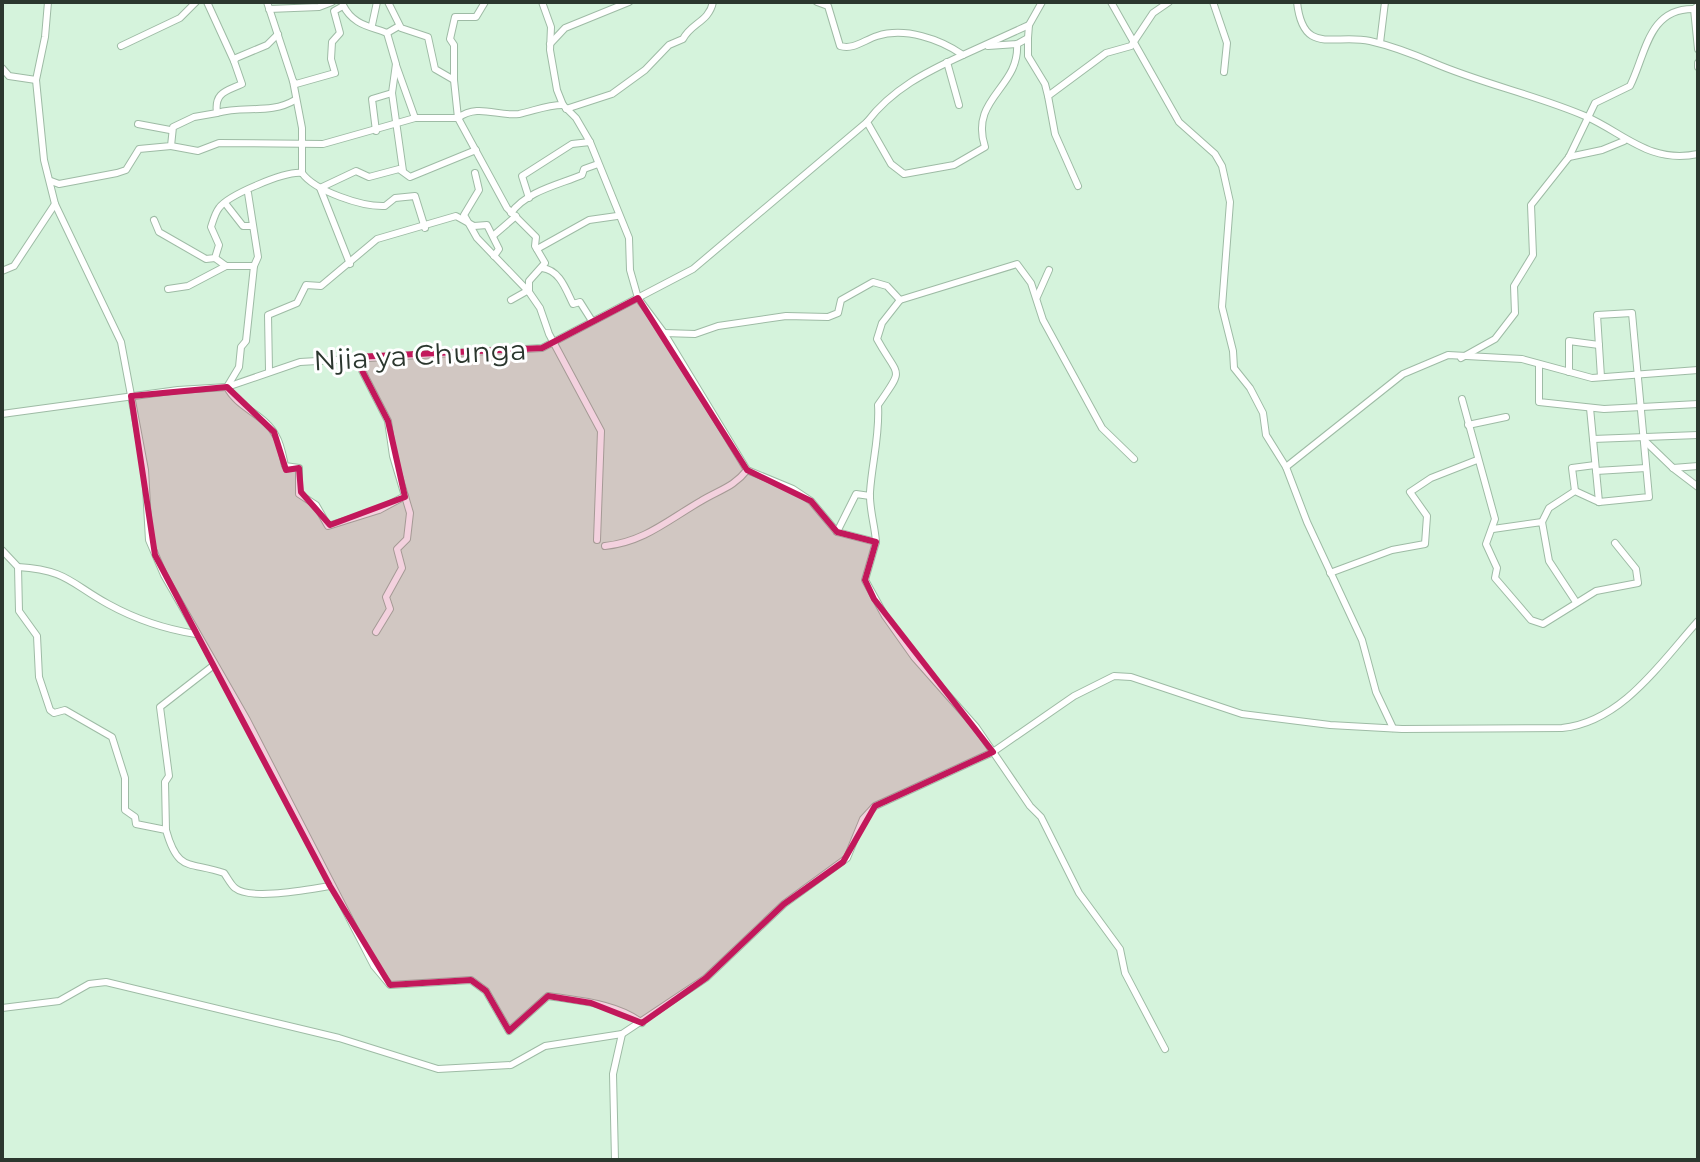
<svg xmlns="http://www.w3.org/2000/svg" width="1700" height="1162" font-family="Montserrat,sans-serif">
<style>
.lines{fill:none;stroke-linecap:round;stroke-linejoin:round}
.street-casing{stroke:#9ebba5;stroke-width:8}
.street{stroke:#fff;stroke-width:6}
.marked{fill:#c2185b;fill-opacity:0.2;stroke:#c2185b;stroke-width:6;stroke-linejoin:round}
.labels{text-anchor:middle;stroke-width:6;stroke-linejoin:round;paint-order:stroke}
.street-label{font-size:28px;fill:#2b372e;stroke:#fff}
</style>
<rect width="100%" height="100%" fill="#d5f3dc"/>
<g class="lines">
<defs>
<g id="street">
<path d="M48 2 45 37 36 80 44 160 55 204 121 342 145 470 149 540 164 575 247 720 374 966 390 985 471 980 486 991 509 1031 548 996C579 1001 616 1003 642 1023"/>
<polyline points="207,2 234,61"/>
<path d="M267 2 293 81 302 128V173C315 191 362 207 385 206L395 198 415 196 425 228"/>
<path d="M388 2 401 28 428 37 435 69 454 80 458 118C478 103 498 117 519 114 534 111 546 105 563 105"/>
<polyline points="542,2 551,27 550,50 557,90 563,105 576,118 590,142 629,238 630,270 638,298 664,333 747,470 793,489 811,501 837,532 876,542 865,580 885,616 914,657 976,727 1030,806 1041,817 1079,893 1120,949 1125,973 1165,1049"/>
<path d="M817 2 828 6 840 46C854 50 864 40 877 36 905 27 940 39 963 55L1029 25 1042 2"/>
<polyline points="1111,2 1179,122 1215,154 1222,166 1230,202 1222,307 1233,351 1234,368 1250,388 1263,413 1266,435 1286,467 1307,522 1362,640 1376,692 1393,728"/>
<polyline points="1213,2 1227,43 1224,72"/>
<path d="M1297 2C1303 57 1334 33 1370 41 1392 46 1413 54 1434 63 1483 84 1536 95 1585 116 1624 133 1649 164 1698 154"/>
<path d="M343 5C353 25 369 26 387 33L399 26"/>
<polyline points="1698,6 1694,9 1698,49"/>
<polyline points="269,9 319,7 332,2"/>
<polyline points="372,25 377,2"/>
<polyline points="1028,38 1028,56 1045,84 1048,96"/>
<polyline points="1380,43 1385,2"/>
<polyline points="550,44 565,28 629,2"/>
<polyline points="121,46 180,18 196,2"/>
<polyline points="988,46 1017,44 1028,38 1029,25"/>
<path d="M963 55C926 72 892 89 867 122L891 164 904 174 954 165 985 147C969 98 1020 88 1017 44"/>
<polyline points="947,62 959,105"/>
<polyline points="1698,63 1698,67"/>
<polyline points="396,65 415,118"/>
<polyline points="2,68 9,76 36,80"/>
<polyline points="454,80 454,45 450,39 455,17 476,17 485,2"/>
<polyline points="293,81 296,84 335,73 331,59 332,42 340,33 334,11 343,6"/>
<polyline points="392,93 403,171"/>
<path d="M566 109 612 94 645 70 669 45 683 39C691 23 709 22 713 2"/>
<path d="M217 113C243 105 270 115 295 100"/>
<polyline points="138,124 170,130"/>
<polyline points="376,131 372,99 392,93 396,64 387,33"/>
<polyline points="171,146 198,151 219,143 323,144 415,118 458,118 507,208 536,237 535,246 545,263 529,281 529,292 540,308 549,334 601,431 597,540"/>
<polyline points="1569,157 1602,150 1624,141"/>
<polyline points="475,173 479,190 464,215 477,238 529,292"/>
<path d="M51 181 59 184 117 173 126 170 139 149 171 146 173 127 194 117 217 113C214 92 227 91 242 84L234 61 236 58 267 45 278 34"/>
<polyline points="1078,186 1055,134 1048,96 1106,53 1131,46 1153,13 1169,2"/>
<polyline points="529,198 522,176 572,144 590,142"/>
<polyline points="225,203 243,226 251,226"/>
<path d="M511 213C527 191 558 185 582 175L584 169 598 164"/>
<path d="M154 220 159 232 206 259 215 258 219 245 211 227C213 221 215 213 219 208 228 195 285 171 302 173"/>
<polyline points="494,235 516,216"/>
<polyline points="537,249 589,220 617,216"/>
<polyline points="215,258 226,266 254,266 258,257 248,193"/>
<polyline points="350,264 320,188 356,171 369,177 399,169 410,177 476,150"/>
<path d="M254 266 246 341 241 347 239 367 227 387C238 409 265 414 276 436 281 444 283 457 285 466L299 468V494L316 505 328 526 379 510 405 496"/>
<path d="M542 268C560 270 566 290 573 304L580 302 592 321"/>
<polyline points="2,271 14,266 55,204"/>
<polyline points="168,289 188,286 226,266"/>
<polyline points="1037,297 1049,270"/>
<polyline points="511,300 527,291"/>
<polyline points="664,333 695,334 718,326 786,316 828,317 838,313 841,300 873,282 887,286 900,300"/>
<polyline points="355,357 388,421 393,456 410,513 407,539 397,549 402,568 386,597 390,609 376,632"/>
<path d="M1461 358 1495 339 1515 313 1514 286 1533 255 1531 205 1569 157 1595 103 1630 86C1646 54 1648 8 1694 9"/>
<polyline points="1539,365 1539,402 1604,409 1698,404"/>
<polyline points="269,370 268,315 297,303 306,285 321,286 377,239 456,216 474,226 487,225 499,249 494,256"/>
<polyline points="1569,372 1569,341 1599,345"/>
<polyline points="1462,399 1495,519 1486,544 1497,568 1495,578 1531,620 1543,624 1596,591 1638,583 1636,569 1615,543"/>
<polyline points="1590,408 1599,502 1649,497 1632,313 1597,315 1601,377"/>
<polyline points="2,414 178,390 227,387 300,362 542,348 693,269 867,122"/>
<polyline points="1468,425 1506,417"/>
<polyline points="1593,439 1698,435"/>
<polyline points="1644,440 1673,468 1698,466"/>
<polyline points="1286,467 1403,374 1448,355 1522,359 1592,378 1698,370"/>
<polyline points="1673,468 1698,487"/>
<polyline points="1596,471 1646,468"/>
<polyline points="1575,491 1572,468 1595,465"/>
<polyline points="1542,522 1549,508 1575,491 1599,502"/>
<polyline points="1493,529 1542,522 1549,561 1576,602"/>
<polyline points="837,532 856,494 870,496"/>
<path d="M876 542C875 526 869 508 870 492 872 462 880 435 878 405 905 366 899 379 877 339L882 323 900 300 1017 264 1031 283 1043 320 1102 428 1134 459"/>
<path d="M605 546C644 542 668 520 701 501 719 490 734 487 747 470"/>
<path d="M2 550 18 567C67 570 70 583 108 604 137 620 164 629 196 634"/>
<path d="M18 567 19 611 37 636 39 677 50 710 54 713 65 710 112 737 125 778V810L135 817 136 824 166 830C178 873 189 861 224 873 227 877 231 885 235 888 251 901 310 889 330 886"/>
<polyline points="1330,573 1392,550 1425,544 1427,516 1410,492 1431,478 1477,460"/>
<polyline points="166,830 165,782 169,776 160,707 214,665"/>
<path d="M2 1008 59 1001 89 984 106 982 339 1038 438 1069 511 1065 545 1046 622 1034 706 978 784 904 847 858 863 819 875 806 993 752 1074 696 1114 676 1131 677 1242 714 1330 725 1402 729 1562 728C1622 722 1661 662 1698 621"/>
<polyline points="615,1160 613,1074 622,1034"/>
</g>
</defs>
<use href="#street" class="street-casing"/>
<use href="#street" class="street"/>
</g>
<path class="marked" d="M638 298 747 470 811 501 837 532 876 542 865 580 874 599 993 752 875 806 843 862 784 904 706 978 642 1023 591 1003 548 996 509 1031 486 991 471 980 390 985 330 886 155 555 131 396 227 387 274 432 286 470 299 468 301 492 330 525 405 497 388 421 355 357 542 348Z"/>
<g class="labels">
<g class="street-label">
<text transform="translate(420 355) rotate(-3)" y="10">Njia ya Chunga</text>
</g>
</g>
<rect width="1700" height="1162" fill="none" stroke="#2b372e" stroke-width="8"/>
</svg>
